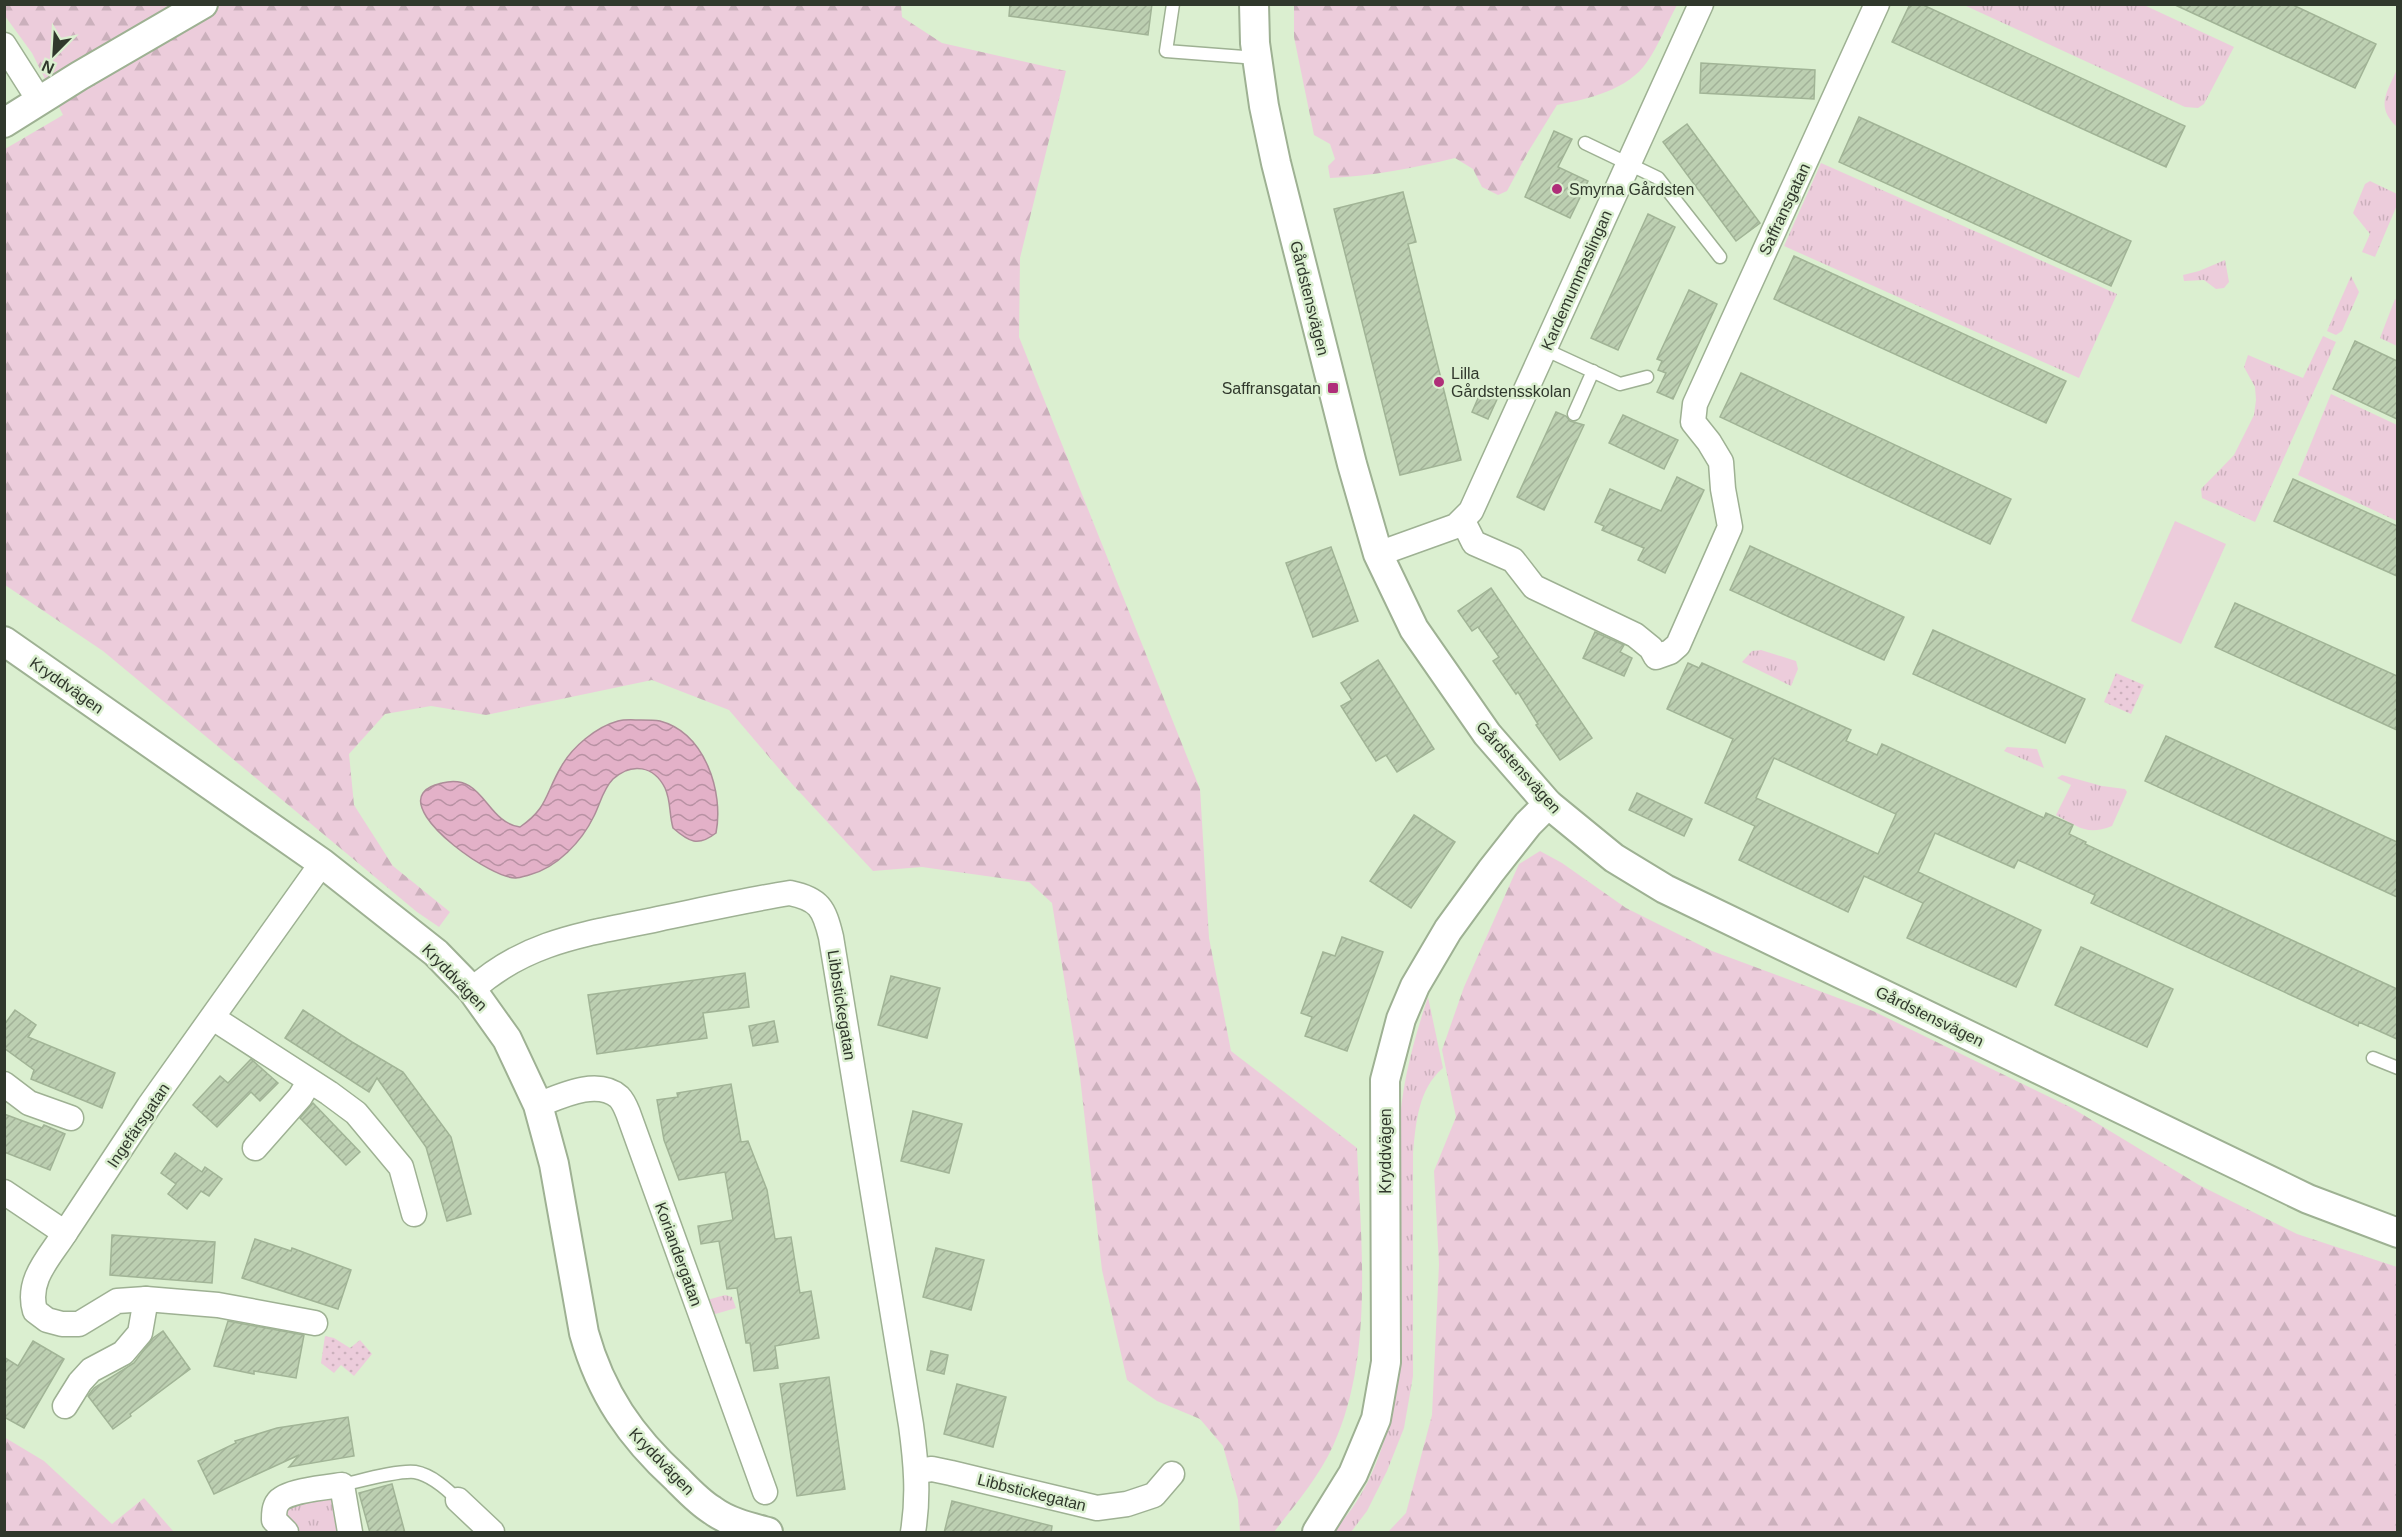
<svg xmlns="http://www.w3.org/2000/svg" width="2402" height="1537" font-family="Helvetica,sans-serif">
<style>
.grass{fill:url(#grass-tufts)}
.forest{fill:url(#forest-firs)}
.park{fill:url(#park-dots)}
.pitch{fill:#ecccdb}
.water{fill:url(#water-waves);stroke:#ad8d99;stroke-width:1.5}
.building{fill:url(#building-hatch);stroke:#a1b496;stroke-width:1.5;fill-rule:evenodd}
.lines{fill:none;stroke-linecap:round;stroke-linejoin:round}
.service-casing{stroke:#9eb193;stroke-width:15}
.minor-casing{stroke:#9eb193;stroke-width:27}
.tertiary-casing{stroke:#9eb193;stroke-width:32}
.service{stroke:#fff;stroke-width:12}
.minor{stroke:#fff;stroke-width:24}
.tertiary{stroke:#fff;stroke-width:28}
.poi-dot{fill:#af2e79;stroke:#dbefd0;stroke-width:2}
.labels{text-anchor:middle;stroke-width:5;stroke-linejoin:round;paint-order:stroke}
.poi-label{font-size:16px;fill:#30382c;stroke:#dbefd0;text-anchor:start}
.street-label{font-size:16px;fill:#30382c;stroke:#dbefd0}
</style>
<defs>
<pattern id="grass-tufts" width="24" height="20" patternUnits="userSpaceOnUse" patternTransform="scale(1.5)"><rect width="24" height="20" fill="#ecccdb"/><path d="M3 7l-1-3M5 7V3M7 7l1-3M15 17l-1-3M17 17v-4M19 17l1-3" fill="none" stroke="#cbb0bc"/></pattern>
<pattern id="forest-firs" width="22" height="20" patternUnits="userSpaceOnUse" patternTransform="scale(1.5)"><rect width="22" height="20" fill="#ecccdb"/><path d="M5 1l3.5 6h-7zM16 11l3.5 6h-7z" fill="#cbb0bc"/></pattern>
<pattern id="park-dots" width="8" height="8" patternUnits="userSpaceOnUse" patternTransform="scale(1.5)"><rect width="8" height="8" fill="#ecccdb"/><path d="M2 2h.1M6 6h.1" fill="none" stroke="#cbb0bc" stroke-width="1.8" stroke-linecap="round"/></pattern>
<pattern id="water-waves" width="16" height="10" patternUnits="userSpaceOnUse" patternTransform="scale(1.5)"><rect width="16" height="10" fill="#e3b1c8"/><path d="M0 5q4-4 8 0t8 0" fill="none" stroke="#b891a3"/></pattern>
<pattern id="building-hatch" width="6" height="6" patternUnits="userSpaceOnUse" patternTransform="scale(1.5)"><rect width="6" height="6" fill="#bccfb1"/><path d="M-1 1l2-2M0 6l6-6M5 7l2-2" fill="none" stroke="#a2b298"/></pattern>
</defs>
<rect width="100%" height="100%" fill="#dbefd0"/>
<g class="grass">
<polygon points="1964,5 2144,5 2234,47 2204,104 2198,108 2185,107"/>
<path d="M2397 69V127C2375 106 2387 93 2397 69Z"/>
<polygon points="1821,163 2117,294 2079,378 1784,246"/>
<polygon points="2370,181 2397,194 2397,205 2375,257 2362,252 2370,234 2353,213 2365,184"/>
<polygon points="2225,260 2229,282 2224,288 2216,289 2204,280 2184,281 2183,275 2199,271"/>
<polygon points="2351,276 2359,292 2342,331 2336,335 2327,331"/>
<polygon points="2395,299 2397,301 2397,346 2380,338"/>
<polygon points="2323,336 2336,342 2255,522 2202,498 2201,489 2234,455 2254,415 2256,400 2255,387 2244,367 2248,355 2303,378"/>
<polygon points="2331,394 2397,425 2397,521 2298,475"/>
<polygon points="1761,650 1796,661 1798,669 1791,686 1742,662 1752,651"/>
<polygon points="2007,747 2037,749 2044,768 2004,751"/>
<path d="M2062 775 2102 786 2125 789 2127 792 2112 826C2087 836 2079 827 2056 815L2071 785 2057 778Z"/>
<path d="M1428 997 1443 1068C1418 1089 1416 1123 1413 1153V1376L1404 1428 1387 1471 1367 1511 1351 1532H1333C1427 1433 1396 1260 1399 1134 1401 1086 1413 1042 1428 997Z"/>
<polygon points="725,1295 732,1297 736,1308 712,1315 707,1300"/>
<path d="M334 1498 342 1532H295C287 1520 282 1514 293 1501Z"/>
</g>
<g class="forest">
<path d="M5 4 901 5 902 17 942 43 1066 71 1020 258 1019 337 1200 789 1209 938 1231 1051 1357 1148C1361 1243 1374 1357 1333 1446 1318 1478 1295 1505 1274 1532H1240L1238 1500 1223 1446 1200 1419 1157 1401 1127 1380 1102 1270 1080 1077 1052 903 1029 882 922 867 873 871 792 784 729 710 652 680 486 715 431 706 385 714 349 754 354 805 393 866 450 912 439 927 417 912 103 651 5 585V149L63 115 32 53 5 16Z"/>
<path d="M1294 5V4L1677 5C1667 23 1659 45 1647 62 1628 90 1588 99 1557 105L1528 152 1507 191 1498 195 1482 187 1473 169 1455 158C1414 168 1372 176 1330 178L1328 166 1335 159 1330 144 1314 135 1294 37Z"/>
<polygon points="1540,851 1562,863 1626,908 1712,951 1873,1011 2072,1108 2199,1185 2297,1234 2397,1267 2397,1532 1388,1532 1406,1513 1432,1415 1439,1264 1434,1171 1456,1117 1442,1050 1464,987 1519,864"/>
<polygon points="4,1437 44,1461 112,1524 144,1498 174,1532 5,1532"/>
</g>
<g class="park">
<polygon points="2116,673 2144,685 2131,714 2104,702"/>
<polygon points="325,1336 334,1338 350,1348 360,1340 372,1354 354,1376 341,1365 334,1373 321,1363"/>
</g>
<polygon class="pitch" points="2175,521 2226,544 2181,644 2131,621"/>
<path class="water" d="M641 720C647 720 654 720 660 721 705 733 724 792 716 833 698 847 689 842 673 828 669 814 671 801 665 788 654 766 632 762 613 779 603 789 600 804 594 816 582 841 557 868 529 875 525 876 520 878 516 878 492 879 405 818 423 793 427 787 435 785 442 783 484 772 485 822 520 827 548 808 545 794 561 767 572 747 596 727 618 721 625 719 634 720 641 720Z"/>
<g class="building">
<polygon points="1010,4 1152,4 1148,35 1009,16"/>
<polygon points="1910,4 1921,4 2185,126 2166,167 1892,42"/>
<polygon points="2173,4 2291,4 2376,44 2355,88"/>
<polygon points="1701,63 1815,70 1814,99 1700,93"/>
<polygon points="1859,117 2131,241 2111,286 1839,162"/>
<polygon points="1687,124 1760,223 1736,241 1663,142"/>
<polygon points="1554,131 1572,139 1558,167 1588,181 1570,218 1525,197"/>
<polygon points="1403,192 1416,242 1408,244 1461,460 1400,475 1334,209"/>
<polygon points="1648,214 1675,227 1618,350 1591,338"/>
<polygon points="1794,256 2066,381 2046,423 1774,299"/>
<polygon points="1689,290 1717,304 1673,399 1657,392 1666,373 1658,370 1662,361 1657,359"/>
<polygon points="2355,341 2397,361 2397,419 2333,389"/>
<polygon points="1741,373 2011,499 1990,544 1720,417"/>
<polygon points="1482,389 1498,397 1488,419 1472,412"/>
<polygon points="1556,412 1566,416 1570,421 1584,425 1544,510 1517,497"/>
<polygon points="1623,415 1678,440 1664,469 1609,443"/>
<polygon points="1677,477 1704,490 1665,573 1638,560 1644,548 1602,530 1604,526 1595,522 1610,489 1661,511"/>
<polygon points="2293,479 2397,526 2397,576 2274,521"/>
<polygon points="1750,546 1904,617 1884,660 1730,590"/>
<polygon points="1331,547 1358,621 1313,637 1286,563"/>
<polygon points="1491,588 1592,738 1560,760 1536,725 1538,724 1518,692 1516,694 1493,661 1499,657 1478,627 1472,631 1458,611"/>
<polygon points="2235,603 2397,676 2397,730 2215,647"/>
<polygon points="1933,630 2085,699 2065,743 1913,674"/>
<polygon points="1595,632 1624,645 1620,652 1632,658 1624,676 1583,658"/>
<polygon points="1378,660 1434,749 1397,772 1386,755 1376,761 1341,706 1352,700 1341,683"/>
<path d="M1688 663 1699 668 1702 663 1851 730 1846 741 1877 755 1882 744 2044 818 2046 813 2073 825 2069 834 2086 842 2085 844 2397 989V1039L2359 1022 2358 1026 2091 903 2095 895 2018 860 2014 868 1935 833 1918 872 2041 930 2016 987 1907 938 1923 903 1864 876 1848 912 1739 860 1755 826 1705 803 1733 739 1667 709ZM1774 758 1896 814 1878 854 1756 798Z"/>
<polygon points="2166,736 2397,842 2397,897 2145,781"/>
<polygon points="1637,793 1692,819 1684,836 1629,810"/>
<polygon points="1414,815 1455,842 1411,908 1370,881"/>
<polygon points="1342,937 1383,952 1347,1051 1305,1036 1312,1017 1301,1013 1323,952 1335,956"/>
<polygon points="2081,947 2173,989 2147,1047 2055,1005"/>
<polygon points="745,973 749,1007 703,1013 707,1038 597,1054 588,995"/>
<polygon points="891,976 940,988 927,1038 878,1025"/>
<polygon points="15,1010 36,1025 28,1037 115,1073 102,1108 31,1079 34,1070 4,1048 4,1025"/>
<polygon points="303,1010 352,1042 403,1072 451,1137 471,1214 447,1221 426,1147 377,1078 369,1092 285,1038"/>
<polygon points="774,1021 778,1042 753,1046 749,1026"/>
<polygon points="251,1059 278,1083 260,1101 251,1092 217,1127 193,1105 220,1076 228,1083"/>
<polygon points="731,1084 741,1142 748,1141 767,1190 775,1239 791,1237 800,1293 811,1291 819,1338 775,1346 778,1368 754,1371 750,1343 746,1343 737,1288 727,1289 719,1241 701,1244 698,1226 733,1220 725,1172 679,1180 664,1140 657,1100 678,1097 677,1093"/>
<polygon points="313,1103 360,1152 346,1165 300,1118"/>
<polygon points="913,1111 962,1124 949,1173 901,1161"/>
<polygon points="4,1114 42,1128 44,1125 65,1134 50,1170 4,1152"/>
<polygon points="175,1153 202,1172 205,1167 222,1179 209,1196 201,1191 187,1209 168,1194 176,1184 161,1173"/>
<polygon points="112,1235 215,1242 212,1283 110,1275"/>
<polygon points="255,1239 291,1251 292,1248 351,1270 338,1309 242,1278"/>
<polygon points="936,1248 984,1260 971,1310 923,1297"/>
<polygon points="228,1321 304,1335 296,1378 254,1371 254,1374 214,1366"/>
<polygon points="163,1331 190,1369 130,1414 131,1416 113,1429 88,1396 94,1388 134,1363 153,1338"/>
<polygon points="33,1341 64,1359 24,1428 4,1417 4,1357 18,1366"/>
<polygon points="931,1351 948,1355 944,1374 927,1370"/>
<polygon points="829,1377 845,1489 797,1496 780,1384"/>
<polygon points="957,1384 1006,1397 993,1447 944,1434"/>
<polygon points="348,1417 354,1456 289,1467 299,1455 214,1494 198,1461 236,1443 235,1441 277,1428"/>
<polygon points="392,1484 405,1533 370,1533 359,1493"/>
<polygon points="952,1501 1052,1526 1051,1533 944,1533"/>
</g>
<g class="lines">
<defs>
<g id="service">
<polyline points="1173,4 1166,51 1257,58"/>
<polyline points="1585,143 1658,178 1720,257"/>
<polyline points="1544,349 1620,384 1647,377"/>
<polyline points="1574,414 1593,371"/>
<polyline points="2373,1058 2398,1068"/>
<path d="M342 1485C360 1481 398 1470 415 1472 432 1475 447 1489 458 1500"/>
</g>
<g id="minor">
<polyline points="4,45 39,100"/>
<polyline points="1463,521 1474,543 1513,560 1534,587 1635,635 1651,648 1656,657 1670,652 1678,645 1730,527 1723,489 1721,462 1709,442 1693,422 1695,404 1877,4"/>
<polyline points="1378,554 1456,526 1471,511 1701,4"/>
<path d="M472 990C527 940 588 934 658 919 702 910 746 900 790 893 819 899 824 908 831 937L911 1425C916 1462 919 1496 913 1532"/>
<polyline points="213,1018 329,1093 356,1113 401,1167 414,1214"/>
<polyline points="4,1084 29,1103 71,1118"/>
<path d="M538 1105C561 1096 597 1078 619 1097 623 1101 626 1108 628 1113L765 1492"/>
<polyline points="255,1148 300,1097 309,1082"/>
<polyline points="4,1192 65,1233 149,1106 322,863"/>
<path d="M65 1233C49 1258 26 1280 35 1311L47 1320 62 1324H79L117 1301 146 1299 218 1305 315 1323"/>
<polyline points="65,1406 80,1382 91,1370 123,1353 140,1333 146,1299"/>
<polyline points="917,1471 932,1469 951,1473 1097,1508 1127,1504 1154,1495 1172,1474"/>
<polyline points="458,1500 492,1532"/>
<path d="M286 1532 274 1520C274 1514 274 1507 278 1502 285 1491 328 1487 342 1485L350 1532"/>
</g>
<g id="tertiary">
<polyline points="1254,4 1255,43 1264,106 1276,163 1352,464 1378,554 1414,629 1487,734 1548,804 1614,858 1665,889 2308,1199 2398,1233"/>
<polyline points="4,123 79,76 203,4"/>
<path d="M4 641 322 863 436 953 472 990 507 1039 538 1105 554 1164 584 1333C601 1394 631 1437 677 1479 688 1490 699 1502 712 1510 728 1522 749 1527 768 1532"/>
<polyline points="1317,1532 1353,1474 1376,1419 1386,1362 1385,1080 1401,1019 1415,986 1448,930 1491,871 1528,824 1548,804"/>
</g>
</defs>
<use href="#service" class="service-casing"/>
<use href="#minor" class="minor-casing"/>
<use href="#tertiary" class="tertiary-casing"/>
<use href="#service" class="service"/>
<use href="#minor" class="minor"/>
<use href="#tertiary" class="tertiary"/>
</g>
<g class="poi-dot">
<circle cx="1557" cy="189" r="6"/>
<circle cx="1439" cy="382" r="6"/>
<rect x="1327" y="382" width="12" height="12" rx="3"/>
</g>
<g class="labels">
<g class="poi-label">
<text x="1569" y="195">Smyrna Gårdsten</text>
<text x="1451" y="379">Lilla<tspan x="1451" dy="18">Gårdstensskolan</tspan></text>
<text x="1321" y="394" text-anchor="end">Saffransgatan</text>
</g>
<g class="street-label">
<text transform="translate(1784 209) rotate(-65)" y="6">Saffransgatan</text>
<text transform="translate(1576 280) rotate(-66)" y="6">Kardemummaslingan</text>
<text transform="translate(1310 298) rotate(76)" y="6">Gårdstensvägen</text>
<text transform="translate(67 685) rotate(35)" y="6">Kryddvägen</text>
<text transform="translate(1519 767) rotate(48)" y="6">Gårdstensvägen</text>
<text transform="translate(455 977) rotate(46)" y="6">Kryddvägen</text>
<text transform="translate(842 1005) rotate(81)" y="6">Libbstickegatan</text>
<text transform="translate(1930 1016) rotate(26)" y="6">Gårdstensvägen</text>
<text transform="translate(138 1125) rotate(-56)" y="6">Ingefärsgatan</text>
<text transform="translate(1385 1151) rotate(-90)" y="6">Kryddvägen</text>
<text transform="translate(679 1254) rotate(70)" y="6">Koriandergatan</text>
<text transform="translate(662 1461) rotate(46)" y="6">Kryddvägen</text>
<text transform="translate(1032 1492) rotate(14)" y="6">Libbstickegatan</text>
</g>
</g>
<rect width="2402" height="1537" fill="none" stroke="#30382c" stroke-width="12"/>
<g transform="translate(54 54) rotate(204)" stroke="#dbefd0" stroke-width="4.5" paint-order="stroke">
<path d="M0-4.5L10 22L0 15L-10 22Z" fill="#30382c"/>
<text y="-9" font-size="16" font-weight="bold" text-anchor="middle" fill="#30382c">N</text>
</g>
</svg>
